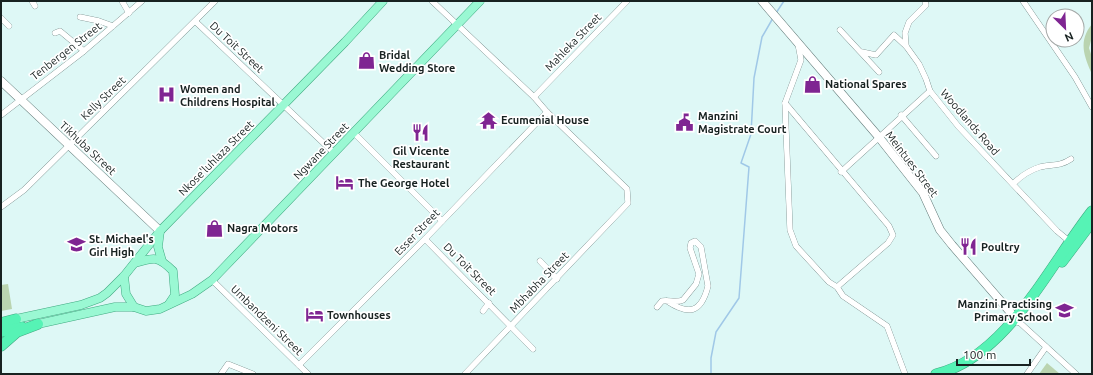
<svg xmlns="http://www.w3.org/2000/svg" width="1093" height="375" font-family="Ubuntu,sans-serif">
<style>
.green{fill:#bad4b0}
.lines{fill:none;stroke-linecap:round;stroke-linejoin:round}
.stream{stroke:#a0c8e7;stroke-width:1.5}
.street-casing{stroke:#627a78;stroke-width:6}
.secondary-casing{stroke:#627a78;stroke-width:9}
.primary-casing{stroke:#40aa81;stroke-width:9}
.highway-casing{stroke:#40aa81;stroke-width:11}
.street{stroke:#fff;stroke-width:5.5}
.secondary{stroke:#fff;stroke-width:8}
.primary{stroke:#9af8d3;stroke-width:8}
.highway{stroke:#56f3b5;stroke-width:10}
.labels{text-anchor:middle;stroke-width:3.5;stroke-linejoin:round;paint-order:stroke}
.street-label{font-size:11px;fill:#182221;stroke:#fff}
.poi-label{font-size:11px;font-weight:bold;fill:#182221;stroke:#fff;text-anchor:start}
</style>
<rect width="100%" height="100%" fill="#def8f6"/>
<g class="green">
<path d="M1092 24V37L1089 48 1092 57V74C1084 56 1078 41 1092 24Z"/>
<polygon points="8,284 12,309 1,311 1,285"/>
<polygon points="1047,363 1060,374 1039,374"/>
</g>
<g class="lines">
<g class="stream">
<polyline points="776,13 784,1"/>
<polyline points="711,374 711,358 716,332 739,298 749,167 741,163 751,134 754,78 762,37 773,18"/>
</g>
<defs>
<g id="street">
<polyline points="32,1 35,6"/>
<polyline points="122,1 129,13"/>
<polyline points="432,1 534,97 547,112 627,189 628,203 465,374"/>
<polyline points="925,1 926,5 909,22 905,33 906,46 919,64 926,79 930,91 958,126 1057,231 1069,241"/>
<polyline points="1023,1 1075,77 1092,107"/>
<polyline points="80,17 99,21 113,26"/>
<polyline points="1,18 9,26"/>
<polyline points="196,22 334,153"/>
<polyline points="840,30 879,72"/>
<polyline points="55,33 60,31 84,51"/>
<polyline points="798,44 801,60 785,103 790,230 796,246 829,282 837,287 843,296 887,326 905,374"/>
<polyline points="862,52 876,55 894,35 906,46"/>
<polyline points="534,97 627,1"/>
<polyline points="785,103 889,226 893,235 888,243 837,287"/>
<polyline points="1,115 84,51 142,1"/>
<polyline points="901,115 936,156"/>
<polyline points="354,133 442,221"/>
<polyline points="841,172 930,91"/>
<path d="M1013 184C1020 177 1030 170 1040 167 1053 164 1059 167 1071 159"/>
<polyline points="1,207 24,190 215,1"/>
<polyline points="425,239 533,349"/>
<polyline points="540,261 557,279"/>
<polyline points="212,280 308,374"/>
<path d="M657 307 662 301C669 300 677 303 683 300L696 284 699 274 690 248 691 243 695 241 701 247 708 286C701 314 688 315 667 301"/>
<polyline points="483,311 489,303"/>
<polyline points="1018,321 1076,374"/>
<polyline points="299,365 425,239 547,112"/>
<polyline points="221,374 228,364 253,374"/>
<polyline points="1027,374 1046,347"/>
</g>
<g id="secondary">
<polyline points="762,1 878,136 923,193 940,230 952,245 1018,321"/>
<polyline points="1,81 160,231"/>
</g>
<g id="primary">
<polyline points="160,231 158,247 162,261"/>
<path d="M135 263C154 257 158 256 173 271L175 295 169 304"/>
<polyline points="124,276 126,294 134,307"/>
<polyline points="16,319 81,305 100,298 107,293 124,276 160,231 345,42 383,1"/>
<polyline points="38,324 115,307 134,307 146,311 160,309 192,294 212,280 480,1"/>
</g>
<g id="highway">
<polyline points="1062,262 1092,222"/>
<polyline points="1,323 16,319"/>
<polyline points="1,332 22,327"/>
<polyline points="1,346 17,332 38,324"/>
<path d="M936 374C1007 357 1050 264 1092 211"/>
</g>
</defs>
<use href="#street" class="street-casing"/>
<use href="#secondary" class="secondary-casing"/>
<use href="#primary" class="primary-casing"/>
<use href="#highway" class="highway-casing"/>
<use href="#street" class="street"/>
<use href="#secondary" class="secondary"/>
<use href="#primary" class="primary"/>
<use href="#highway" class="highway"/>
</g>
<defs>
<symbol id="shop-bare" viewBox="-9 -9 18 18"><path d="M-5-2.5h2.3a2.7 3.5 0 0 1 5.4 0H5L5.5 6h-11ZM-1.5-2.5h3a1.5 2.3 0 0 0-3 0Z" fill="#7f2592" stroke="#fff" stroke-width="2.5" paint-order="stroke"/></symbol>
<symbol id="hospital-bare" viewBox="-9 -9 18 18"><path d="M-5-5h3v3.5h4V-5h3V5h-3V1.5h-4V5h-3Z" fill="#7f2592" stroke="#fff" stroke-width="2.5" paint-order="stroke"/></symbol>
<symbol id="temple-bare" viewBox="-9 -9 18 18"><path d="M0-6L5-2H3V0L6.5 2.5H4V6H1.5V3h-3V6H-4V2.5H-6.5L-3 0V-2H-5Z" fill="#7f2592" stroke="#fff" stroke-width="2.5" paint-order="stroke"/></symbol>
<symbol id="civic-bare" viewBox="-9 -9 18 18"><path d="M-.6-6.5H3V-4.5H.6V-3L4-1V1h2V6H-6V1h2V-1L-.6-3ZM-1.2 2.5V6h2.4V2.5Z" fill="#7f2592" stroke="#fff" stroke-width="2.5" paint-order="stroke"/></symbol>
<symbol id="restaurant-bare" viewBox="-9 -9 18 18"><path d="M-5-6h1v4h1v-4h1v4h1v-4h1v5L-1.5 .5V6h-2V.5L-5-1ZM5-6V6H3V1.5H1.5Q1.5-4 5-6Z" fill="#7f2592" stroke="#fff" stroke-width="2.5" paint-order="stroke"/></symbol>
<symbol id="hotel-bare" viewBox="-9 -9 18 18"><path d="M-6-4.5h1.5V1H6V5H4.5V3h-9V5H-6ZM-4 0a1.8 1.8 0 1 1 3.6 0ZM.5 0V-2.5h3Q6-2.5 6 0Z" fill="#7f2592" stroke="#fff" stroke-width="2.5" paint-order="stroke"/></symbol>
<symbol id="school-bare" viewBox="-9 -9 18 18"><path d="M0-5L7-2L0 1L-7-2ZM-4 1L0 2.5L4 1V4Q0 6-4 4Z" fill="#7f2592" stroke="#fff" stroke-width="2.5" paint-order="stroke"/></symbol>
</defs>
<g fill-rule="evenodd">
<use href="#shop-bare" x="354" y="48" width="25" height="25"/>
<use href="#shop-bare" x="800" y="72" width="25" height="25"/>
<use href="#hospital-bare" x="154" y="82" width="25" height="25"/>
<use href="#temple-bare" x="476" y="108" width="25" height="25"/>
<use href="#civic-bare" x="672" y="110" width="25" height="25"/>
<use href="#restaurant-bare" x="408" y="120" width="25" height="25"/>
<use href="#hotel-bare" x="332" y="170" width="25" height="25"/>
<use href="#shop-bare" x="202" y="216" width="25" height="25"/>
<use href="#school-bare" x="64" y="232" width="25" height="25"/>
<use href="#restaurant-bare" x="956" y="234" width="25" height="25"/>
<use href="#school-bare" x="1052" y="298" width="25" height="25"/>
<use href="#hotel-bare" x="302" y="302" width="25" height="25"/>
</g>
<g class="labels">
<g class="street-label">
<text transform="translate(573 42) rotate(-46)" y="4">Mahleka Street</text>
<text transform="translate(237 47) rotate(43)" y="4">Du Toit Street</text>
<text transform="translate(66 51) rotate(-38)" y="4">Tenbergen Street</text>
<text transform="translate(103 98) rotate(-44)" y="4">Kelly Street</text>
<text transform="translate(970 122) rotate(49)" y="4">Woodlands Road</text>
<text transform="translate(88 148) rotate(43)" y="4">Tikhuba Street</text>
<text transform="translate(321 151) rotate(-46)" y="4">Ngwane Street</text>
<text transform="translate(216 158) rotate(-45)" y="4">Nkose'luhlaza Street</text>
<text transform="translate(912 164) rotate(53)" y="4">Meintues Street</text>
<text transform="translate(417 232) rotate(-46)" y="4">Esser Street</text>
<text transform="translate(470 269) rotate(45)" y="4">Du Toit Street</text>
<text transform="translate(539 282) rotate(-46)" y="4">Mbhabha Street</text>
<text transform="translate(267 320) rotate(44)" y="4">Umbandzeni Street</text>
</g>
<g class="poi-label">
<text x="379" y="59">Bridal<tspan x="379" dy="13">Wedding Store</tspan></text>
<text x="825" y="88">National Spares</text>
<text x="180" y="93">Women and<tspan x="180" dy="13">Childrens Hospital</tspan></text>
<text x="698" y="120">Manzini<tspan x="698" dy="13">Magistrate Court</tspan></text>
<text x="501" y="124">Ecumenial House</text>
<text x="421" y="155" text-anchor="middle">Gil Vicente<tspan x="421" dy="13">Restaurant</tspan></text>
<text x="358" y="187">The George Hotel</text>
<text x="227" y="232">Nagra Motors</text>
<text x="89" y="243">St. Michael's<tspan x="89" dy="13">Girl High</tspan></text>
<text x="981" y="251">Poultry</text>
<text x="1052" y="308" text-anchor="end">Manzini Practising<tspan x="1052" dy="13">Primary School</tspan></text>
<text x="327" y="319">Townhouses</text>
</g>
</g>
<rect width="1093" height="375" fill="none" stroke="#182221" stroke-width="4"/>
<g transform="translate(1065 28) rotate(156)"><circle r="19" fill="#ffffff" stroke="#a3a7a6"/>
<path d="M0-3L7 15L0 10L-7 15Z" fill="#7f2592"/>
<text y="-6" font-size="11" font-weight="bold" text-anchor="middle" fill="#182221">N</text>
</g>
<path d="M957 359v6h73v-6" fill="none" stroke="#182221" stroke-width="2"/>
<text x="963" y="359" font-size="12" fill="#182221" stroke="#ffffff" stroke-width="3" paint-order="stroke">100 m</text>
</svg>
